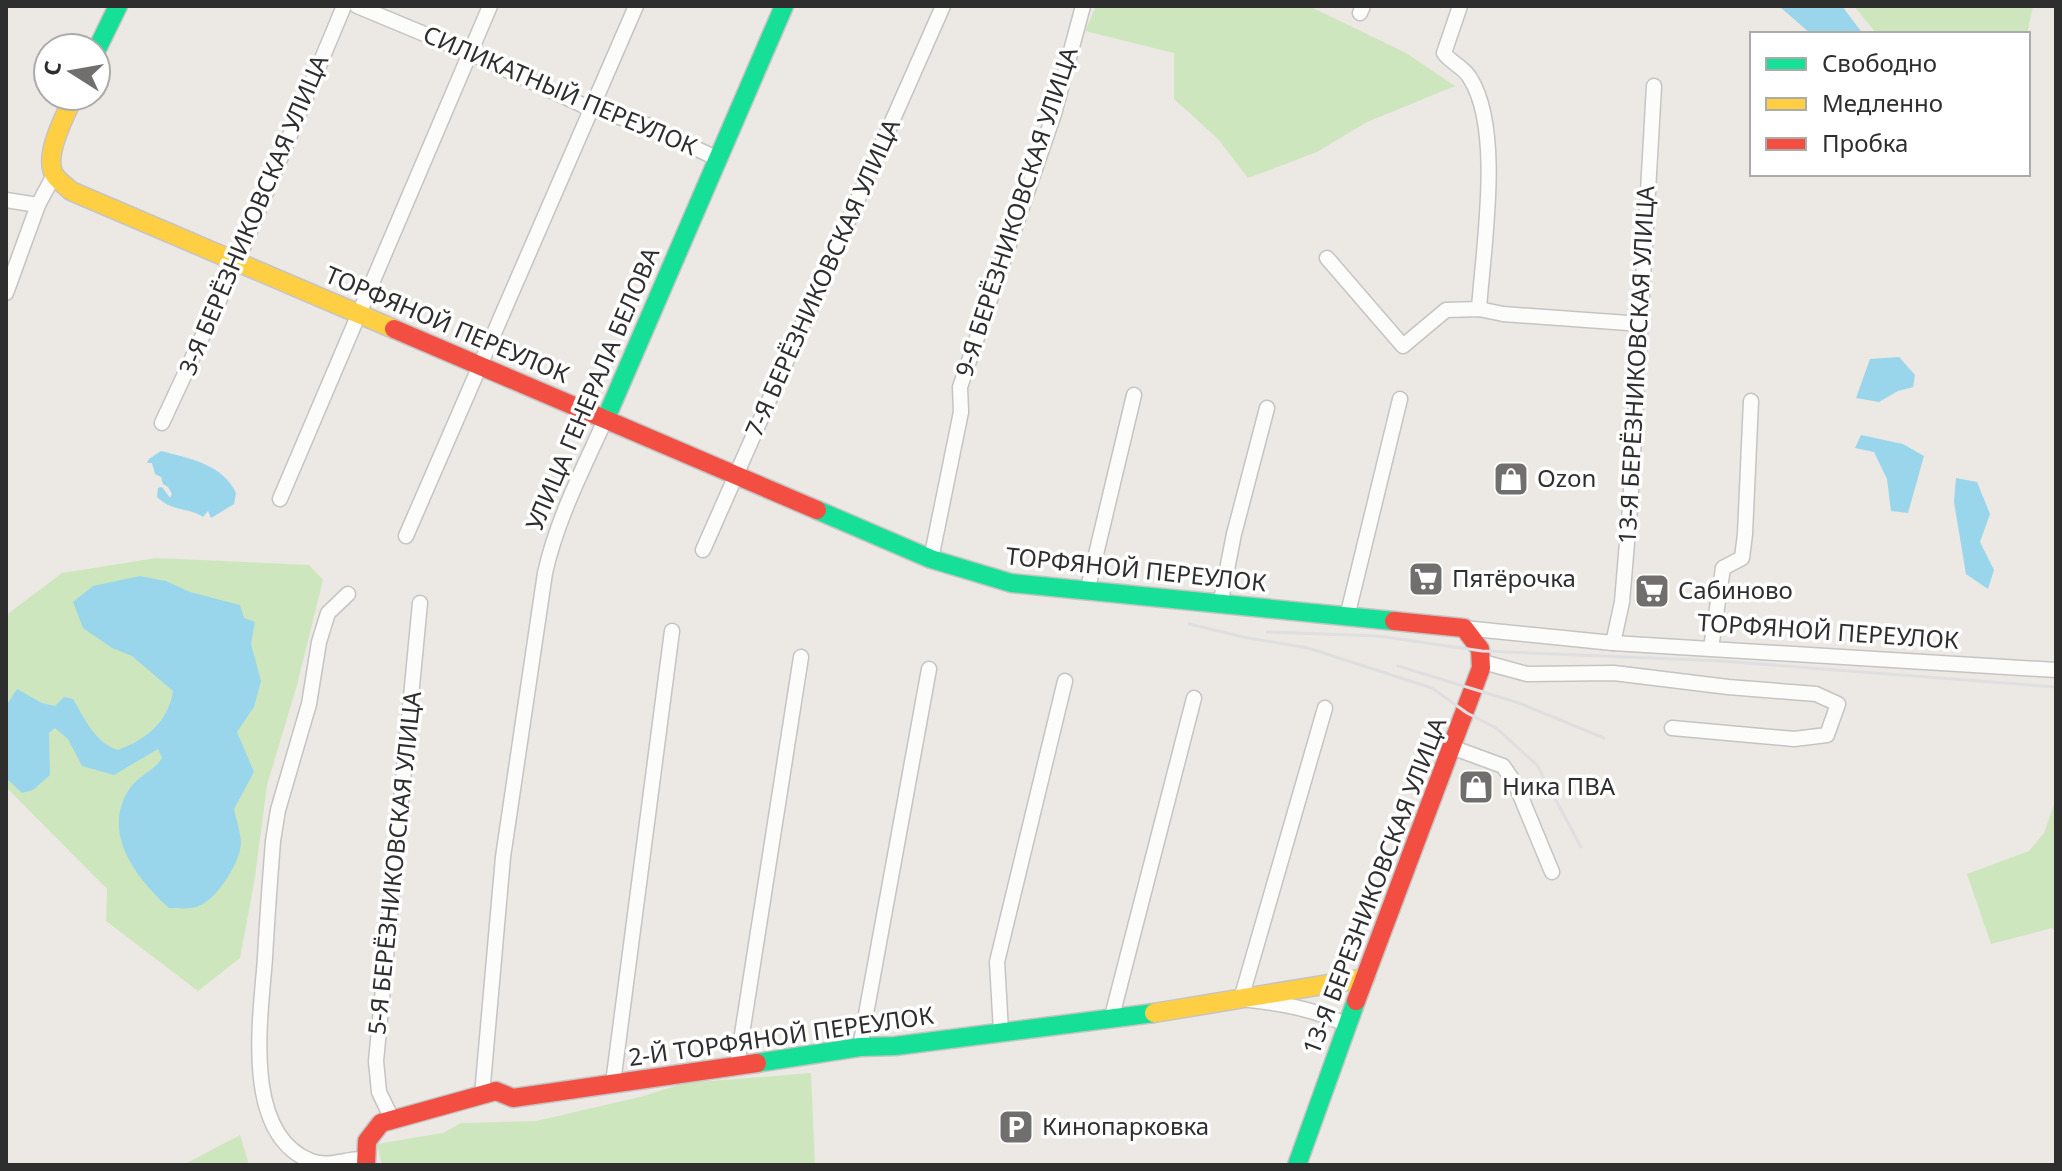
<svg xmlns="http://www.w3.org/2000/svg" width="2062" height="1171" font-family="'Noto Sans',sans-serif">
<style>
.green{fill:#cee6be}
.water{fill:#99d6ec}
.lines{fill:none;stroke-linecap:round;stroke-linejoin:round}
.street-casing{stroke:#c5c4c5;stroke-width:17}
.fast-casing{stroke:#c5c4c5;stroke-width:21}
.slow-casing{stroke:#c5c4c5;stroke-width:21}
.jam-casing{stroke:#c5c4c5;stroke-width:21}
.street{stroke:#fcfcfb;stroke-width:14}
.fast{stroke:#16e098;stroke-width:18}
.slow{stroke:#ffcf43;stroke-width:18}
.jam{stroke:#f24e42;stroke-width:18}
.rail{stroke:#dfdfe1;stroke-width:3}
.labels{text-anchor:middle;stroke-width:7;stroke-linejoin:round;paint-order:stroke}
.street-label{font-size:24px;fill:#2e2e2e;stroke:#fff}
.poi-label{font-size:24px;fill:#2e2e2e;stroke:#fff;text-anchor:start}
</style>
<rect width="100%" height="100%" fill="#ece8e4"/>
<g class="green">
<polygon points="1096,6 1309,6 1406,53 1455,86 1367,122 1317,152 1248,178 1218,139 1174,99 1174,53 1085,31"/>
<polygon points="1854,6 2033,6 2027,34 1877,34"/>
<polygon points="156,558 309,565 323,580 297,685 267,785 255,877 240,958 198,991 106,921 107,889 6,787 6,615 62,573"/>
<polygon points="2056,799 2056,932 2052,928 1991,944 1967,874 2029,851 2044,833"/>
<polygon points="811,1073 815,1165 382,1165 377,1144 443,1133 461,1123 536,1121 640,1097 685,1083"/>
<polygon points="240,1135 249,1165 183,1165"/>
</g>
<g class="water">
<polygon points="1779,6 1842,6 1863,34 1811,34"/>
<polygon points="1899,357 1915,375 1913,387 1898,391 1879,402 1856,398 1870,359"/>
<polygon points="1861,435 1903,444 1924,456 1908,513 1891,511 1887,479 1874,452 1855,448"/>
<path d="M161 451C188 458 223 464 236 493L234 504 211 518 208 511 203 517C188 507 172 512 157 497L158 488 162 487 170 498 172 494 168 487 163 484 161 477 155 474 152 463H147L149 459Z"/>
<polygon points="1956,478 1977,482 1990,514 1980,542 1994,570 1988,589 1966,574 1954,502"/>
<path d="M140 576 166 581 190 592 240 605 244 618 255 622 251 644 261 681 254 707 237 732 254 772 234 809C236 819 240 830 241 841 242 860 218 897 201 905 192 910 179 908 169 908 136 878 100 832 130 788 139 775 153 772 162 758L158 749 114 775 82 766 68 739 55 728 49 733 50 775 33 790 22 793 6 778V706L17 689 42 703 55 706 64 697 73 699C85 719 95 743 118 750 147 739 168 722 173 691L132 656 112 648 83 628 73 602 93 586Z"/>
</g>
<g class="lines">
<defs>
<g id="street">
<polyline points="357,6 470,53 591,109 647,125 718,159"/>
<path d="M1460 6 1444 53C1451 63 1464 67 1470 78 1503 130 1483 248 1479 309"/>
<polyline points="1360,13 1363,6"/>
<polyline points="6,200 38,205"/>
<polyline points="1327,258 1403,346 1446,310 1479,309 1503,314 1628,323 1639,321"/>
<polyline points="6,293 38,205 54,175"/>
<polyline points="162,423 237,262 344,6"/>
<polyline points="280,499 490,6"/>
<polyline points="406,536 636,6"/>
<polyline points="703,550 943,6"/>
<polyline points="931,559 961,412 960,387 1054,114 1083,6"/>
<polyline points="1087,592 1134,395"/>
<path d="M348 594 328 613 319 642 309 704 278 810 273 841C270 880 267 919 265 958 261 1015 241 1134 311 1161 329 1168 346 1158 365 1159"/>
<polyline points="1220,605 1234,534 1267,408"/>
<polyline points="1347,617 1400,399"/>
<polyline points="1464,628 1613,643 2056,670"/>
<polyline points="1613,643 1622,602 1630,507 1654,86"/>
<polyline points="1711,648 1723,568 1742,558 1745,534 1751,401"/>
<polyline points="1483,662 1527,674 1614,673 1728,687 1816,694 1838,704 1827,735 1794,739 1672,728"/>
<path d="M1325 708 1241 999C1279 1003 1312 1008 1347 1025"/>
<polyline points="1454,748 1503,766 1516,785 1552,872"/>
<polyline points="1111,1020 1194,698"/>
<polyline points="1001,1031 997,962 1065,681"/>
<polyline points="860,1047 929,669"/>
<polyline points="737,1066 801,657"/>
<polyline points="613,1083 672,631"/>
<path d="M482 1095 503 857 545 573C557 519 583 469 606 418"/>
<polyline points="392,1119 379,1092 376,1061 420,603"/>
</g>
<g id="fast">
<polyline points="96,51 118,6"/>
<polyline points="606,418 784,6"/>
<polyline points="817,510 931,559 1011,583 1394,621"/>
<polyline points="757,1063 860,1047 895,1046 1154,1013"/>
<polyline points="1297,1165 1356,1001"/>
</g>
<g id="slow">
<path d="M74 96C66 114 45 152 53 172 56 180 65 185 71 191L394 329"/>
<polyline points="1154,1013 1365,978"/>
</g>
<g id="jam">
<polyline points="394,329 817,510"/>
<polyline points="1356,1001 1481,668 1480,649 1464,628 1394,621"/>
<polyline points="366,1165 367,1141 381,1123 496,1091 513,1098 757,1063"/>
</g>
</defs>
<use href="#street" class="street-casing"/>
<use href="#fast" class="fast-casing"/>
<use href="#slow" class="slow-casing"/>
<use href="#jam" class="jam-casing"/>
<use href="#street" class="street"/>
<use href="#fast" class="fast"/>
<use href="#slow" class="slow"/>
<use href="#jam" class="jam"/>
<g class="rail">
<polyline points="1189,624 1243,637 1308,648 1432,688 1467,713 1496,728 1537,765 1581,847"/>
<polyline points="1267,632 1378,636 1482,651 1721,661 2056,687"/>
<polyline points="1398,666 1519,703 1604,738"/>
</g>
</g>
<defs>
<symbol id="shop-square" viewBox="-11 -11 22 22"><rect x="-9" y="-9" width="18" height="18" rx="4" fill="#706f6e" stroke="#fff"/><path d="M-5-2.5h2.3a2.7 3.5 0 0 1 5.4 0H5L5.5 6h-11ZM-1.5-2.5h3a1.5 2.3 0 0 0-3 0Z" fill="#fff"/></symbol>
<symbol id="supermarket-square" viewBox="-11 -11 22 22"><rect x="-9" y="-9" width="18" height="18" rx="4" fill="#706f6e" stroke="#fff"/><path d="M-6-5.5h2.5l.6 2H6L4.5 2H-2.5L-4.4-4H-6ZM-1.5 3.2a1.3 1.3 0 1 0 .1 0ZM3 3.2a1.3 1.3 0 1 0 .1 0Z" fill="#fff"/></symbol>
<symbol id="parking-square" viewBox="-11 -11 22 22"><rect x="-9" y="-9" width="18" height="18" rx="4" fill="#706f6e" stroke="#fff"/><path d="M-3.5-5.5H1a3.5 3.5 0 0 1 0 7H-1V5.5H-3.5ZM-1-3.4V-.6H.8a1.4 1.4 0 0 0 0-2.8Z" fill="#fff"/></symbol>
</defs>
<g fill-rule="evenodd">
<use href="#shop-square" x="1491" y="459" width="40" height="40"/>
<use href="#supermarket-square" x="1406" y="559" width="40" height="40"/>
<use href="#supermarket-square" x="1632" y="571" width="40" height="40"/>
<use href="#shop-square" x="1456" y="767" width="40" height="40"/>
<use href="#parking-square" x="996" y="1107" width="40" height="40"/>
</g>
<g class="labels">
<g class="street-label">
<text transform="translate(560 91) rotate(23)" y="8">СИЛИКАТНЫЙ ПЕРЕУЛОК</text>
<text transform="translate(1017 212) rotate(-72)" y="8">9-Я БЕРЁЗНИКОВСКАЯ УЛИЦА</text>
<text transform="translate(254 215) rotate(-67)" y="8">3-Я БЕРЁЗНИКОВСКАЯ УЛИЦА</text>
<text transform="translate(823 278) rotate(-66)" y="8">7-Я БЕРЁЗНИКОВСКАЯ УЛИЦА</text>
<text transform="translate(447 325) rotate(23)" y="8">ТОРФЯНОЙ ПЕРЕУЛОК</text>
<text transform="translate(1637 365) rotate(-87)" y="8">13-Я БЕРЁЗНИКОВСКАЯ УЛИЦА</text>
<text transform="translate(593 389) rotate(-67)" y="8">УЛИЦА ГЕНЕРАЛА БЕЛОВА</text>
<text transform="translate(1136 570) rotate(6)" y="8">ТОРФЯНОЙ ПЕРЕУЛОК</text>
<text transform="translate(1828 632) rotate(4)" y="8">ТОРФЯНОЙ ПЕРЕУЛОК</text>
<text transform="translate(395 863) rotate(-84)" y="8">5-Я БЕРЁЗНИКОВСКАЯ УЛИЦА</text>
<text transform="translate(1375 886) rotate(-69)" y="8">13-Я БЕРЕЗНИКОВСКАЯ УЛИЦА</text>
<text transform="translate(781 1037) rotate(-8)" y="8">2-Й ТОРФЯНОЙ ПЕРЕУЛОК</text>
</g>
<g class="poi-label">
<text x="1537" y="487">Ozon</text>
<text x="1452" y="587">Пятёрочка</text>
<text x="1678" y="599">Сабиново</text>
<text x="1502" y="795">Ника ПВА</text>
<text x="1042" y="1135">Кинопарковка</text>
</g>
</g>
<rect width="2062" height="1171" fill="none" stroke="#2e2e2e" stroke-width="16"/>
<rect x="1750" y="32" width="280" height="144" fill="#ffffff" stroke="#ababab" stroke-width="2"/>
<rect x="1766" y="58" width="40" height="12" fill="#16e098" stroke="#ababab" stroke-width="2"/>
<text x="1822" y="72" font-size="24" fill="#2e2e2e">Свободно</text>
<rect x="1766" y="98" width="40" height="12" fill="#ffcf43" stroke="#ababab" stroke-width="2"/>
<text x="1822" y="112" font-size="24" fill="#2e2e2e">Медленно</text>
<rect x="1766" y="138" width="40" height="12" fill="#f24e42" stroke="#ababab" stroke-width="2"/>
<text x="1822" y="152" font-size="24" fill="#2e2e2e">Пробка</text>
<g transform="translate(72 72) rotate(281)"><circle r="38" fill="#ffffff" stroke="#ababab" stroke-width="2"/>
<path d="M0-6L14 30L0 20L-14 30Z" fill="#706f6e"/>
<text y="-12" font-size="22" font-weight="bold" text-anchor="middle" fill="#2e2e2e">С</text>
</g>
</svg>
